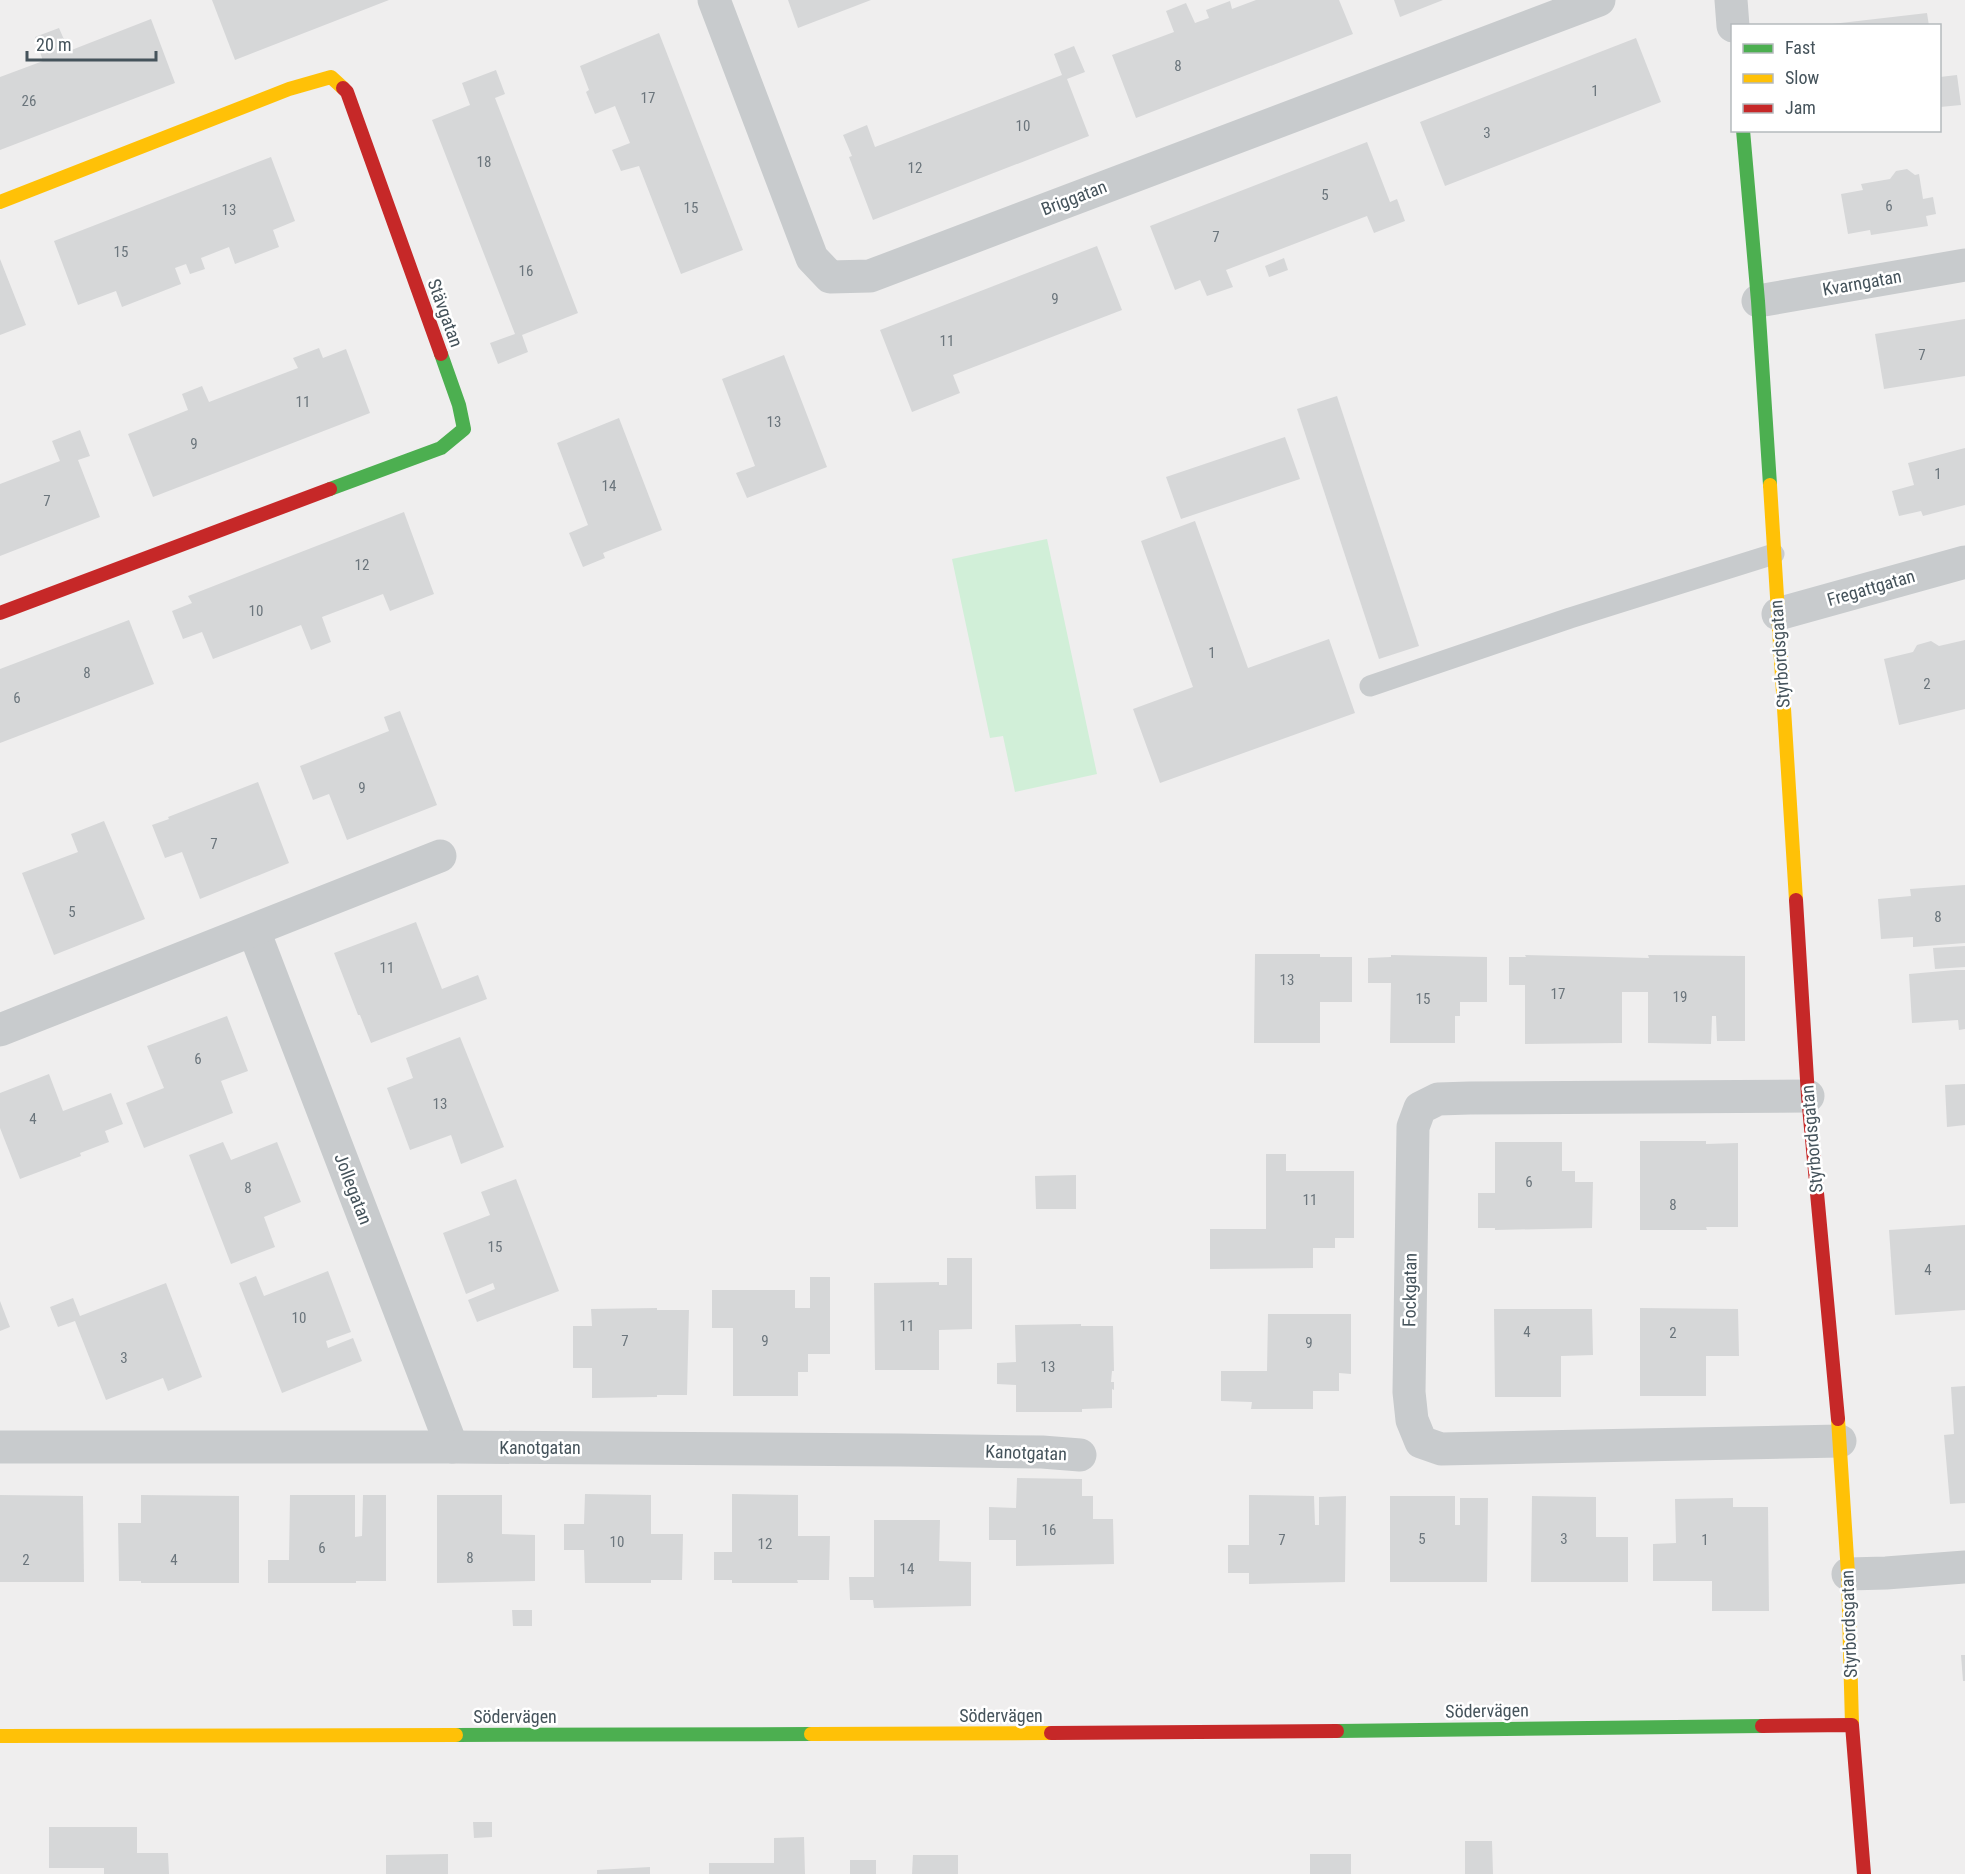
<svg xmlns="http://www.w3.org/2000/svg" width="1965" height="1874" font-family="'Roboto Condensed',sans-serif">
<style>
.green{fill:#d1efd8}
.building{fill:#d6d7d8}
.lines{fill:none;stroke-linecap:round;stroke-linejoin:round}
.lane{stroke:#c8cbcd;stroke-width:21}
.street{stroke:#c8cbcd;stroke-width:33}
.fast{stroke:#4caf50;stroke-width:14}
.slow{stroke:#ffc107;stroke-width:14}
.jam{stroke:#c62828;stroke-width:14}
.labels{text-anchor:middle;stroke-width:5;stroke-linejoin:round;paint-order:stroke}
.number-label{font-size:15px;fill:#6b757c}
.street-label{font-size:18px;fill:#45535b;stroke:#fff}
</style>
<rect width="100%" height="100%" fill="#efeeee"/>
<polygon class="green" points="1047,539 1097,774 1015,792 1003,736 990,738 952,559"/>
<g class="building">
<polygon points="212,0 389,0 235,60"/>
<polygon points="788,0 871,0 798,28"/>
<polygon points="1256,0 1339,0 1353,34 1136,118 1112,55 1174,32 1166,11 1186,3 1195,23 1209,18 1206,10 1230,1 1232,9"/>
<polygon points="1394,0 1443,0 1400,17"/>
<polygon points="1927,13 1929,26 1832,26 1832,24"/>
<polygon points="151,19 175,83 0,150 0,77 43,61 35,37 59,28 69,51"/>
<polygon points="659,33 743,250 681,274 639,166 621,171 612,150 630,143 615,106 595,114 586,92 589,90 580,66"/>
<polygon points="1636,38 1661,102 1445,186 1420,122"/>
<polygon points="1074,46 1085,72 1067,79 1089,136 873,220 849,157 852,156 843,135 867,125 875,147 1062,75 1054,54"/>
<polygon points="496,70 505,94 495,98 578,313 522,335 528,352 498,364 490,343 515,334 432,120 470,105 462,83"/>
<polygon points="1957,75 1961,105 1940,107 1940,77"/>
<polygon points="1367,142 1390,202 1397,199 1405,221 1374,233 1367,216 1226,270 1233,287 1207,296 1200,280 1175,290 1150,226"/>
<polygon points="271,157 295,221 273,230 279,247 235,264 229,247 201,258 205,269 190,274 186,264 175,268 181,284 122,307 116,291 78,305 54,241"/>
<polygon points="1907,169 1915,175 1919,174 1923,199 1933,197 1936,214 1926,216 1928,226 1871,235 1870,230 1848,234 1841,194 1863,190 1861,184 1890,179 1896,171"/>
<polygon points="1097,246 1122,310 953,375 960,393 912,412 880,330"/>
<polygon points="1284,258 1288,270 1269,277 1265,266"/>
<polygon points="0,259 26,325 0,335"/>
<polygon points="1965,319 1965,376 1884,389 1875,334"/>
<polygon points="319,348 323,358 346,349 370,413 153,497 128,434 188,410 182,394 202,386 209,402 298,368 293,358"/>
<polygon points="784,355 827,467 747,498 736,473 755,466 722,379"/>
<polygon points="1337,396 1419,646 1379,659 1297,409"/>
<polygon points="619,418 662,530 603,553 605,558 583,567 569,533 588,525 557,443"/>
<polygon points="80,430 90,456 78,460 100,517 0,556 0,484 60,461 52,441"/>
<polygon points="1285,437 1300,479 1181,519 1166,477"/>
<polygon points="1965,448 1965,505 1923,516 1921,511 1899,516 1892,491 1914,485 1908,463"/>
<polygon points="404,512 434,594 390,611 383,594 322,617 331,642 311,650 301,625 213,659 202,632 183,639 172,611 192,603 188,596"/>
<polygon points="1195,521 1248,668 1329,639 1355,713 1160,783 1133,709 1193,687 1141,541"/>
<polygon points="129,620 154,684 0,743 0,669"/>
<polygon points="1965,640 1965,709 1899,725 1884,659 1913,652 1917,645 1931,641 1939,646"/>
<polygon points="400,711 437,805 347,840 329,794 313,800 300,766 389,731 384,717"/>
<polygon points="258,782 289,863 200,899 182,852 165,858 152,825 169,819 168,817"/>
<polygon points="104,821 145,919 54,955 22,873 78,852 71,834"/>
<polygon points="1965,885 1965,943 1913,947 1913,937 1881,939 1878,899 1911,896 1910,889"/>
<polygon points="416,922 442,989 478,975 487,999 371,1043 360,1015 358,1015 334,953"/>
<polygon points="1965,946 1965,967 1935,969 1933,948"/>
<polygon points="1255,954 1320,954 1320,957 1352,957 1352,1002 1320,1002 1320,1043 1254,1043"/>
<polygon points="1391,955 1487,957 1487,1002 1460,1002 1460,1016 1455,1016 1455,1043 1390,1043 1391,983 1368,983 1368,958 1391,957"/>
<polygon points="1525,955 1649,958 1648,955 1745,956 1745,1041 1717,1041 1716,1016 1712,1016 1711,1044 1648,1043 1648,992 1622,992 1622,1043 1525,1044 1525,985 1509,985 1509,957 1526,957"/>
<polygon points="1955,970 1965,970 1965,1029 1959,1030 1958,1020 1912,1023 1909,974"/>
<polygon points="227,1016 248,1071 221,1081 233,1113 144,1148 126,1103 164,1088 147,1046"/>
<polygon points="460,1037 504,1147 461,1164 451,1135 410,1150 387,1088 413,1078 406,1058"/>
<polygon points="49,1074 63,1111 111,1093 123,1124 105,1131 109,1142 80,1153 81,1156 20,1179 0,1128 0,1093"/>
<polygon points="1965,1084 1965,1125 1947,1127 1945,1085"/>
<polygon points="1640,1141 1706,1141 1706,1144 1738,1143 1738,1227 1706,1227 1707,1230 1640,1230"/>
<polygon points="223,1142 231,1160 277,1142 301,1202 264,1217 275,1247 231,1264 189,1155"/>
<polygon points="1495,1142 1562,1142 1562,1171 1575,1171 1575,1182 1593,1182 1592,1228 1495,1230 1495,1228 1478,1228 1478,1193 1495,1193"/>
<polygon points="1266,1154 1286,1154 1286,1171 1354,1171 1354,1238 1335,1238 1335,1248 1313,1248 1313,1268 1210,1269 1210,1229 1266,1229"/>
<polygon points="1076,1175 1076,1209 1036,1209 1035,1176"/>
<polygon points="516,1179 559,1291 477,1322 468,1300 495,1289 493,1283 466,1294 443,1233 490,1215 481,1192"/>
<polygon points="1965,1225 1965,1310 1895,1315 1889,1230"/>
<polygon points="947,1258 972,1258 972,1329 939,1330 939,1370 875,1370 874,1283 939,1282 939,1285 947,1285"/>
<polygon points="328,1271 351,1332 326,1341 328,1348 353,1338 362,1361 282,1393 239,1283 256,1276 264,1296"/>
<polygon points="810,1277 830,1277 830,1354 808,1354 808,1372 798,1372 798,1396 733,1396 733,1328 712,1328 712,1290 795,1290 795,1308 810,1308"/>
<polygon points="166,1283 202,1377 168,1391 163,1378 106,1400 75,1321 58,1327 50,1307 73,1298 80,1316"/>
<polygon points="0,1301 10,1327 0,1331"/>
<polygon points="657,1308 657,1310 689,1310 687,1395 657,1395 657,1397 592,1398 592,1368 573,1368 573,1326 592,1326 591,1309"/>
<polygon points="1640,1308 1738,1309 1739,1356 1706,1356 1706,1396 1640,1396"/>
<polygon points="1494,1309 1592,1309 1593,1355 1561,1356 1561,1397 1495,1397"/>
<polygon points="1268,1314 1351,1314 1351,1374 1339,1373 1339,1391 1313,1391 1313,1409 1251,1409 1252,1402 1221,1401 1221,1371 1267,1371"/>
<polygon points="1081,1324 1081,1326 1113,1326 1114,1371 1112,1371 1111,1382 1114,1382 1114,1390 1112,1389 1112,1408 1082,1409 1082,1412 1016,1412 1016,1385 997,1384 997,1363 1016,1362 1015,1325"/>
<polygon points="1965,1386 1965,1503 1950,1504 1944,1435 1954,1434 1951,1387"/>
<polygon points="1017,1478 1082,1479 1082,1496 1093,1496 1093,1519 1113,1519 1114,1564 1016,1566 1016,1540 989,1540 989,1507 1016,1508"/>
<polygon points="585,1494 651,1495 651,1534 683,1534 682,1580 651,1580 651,1583 585,1583 584,1550 564,1550 564,1524 584,1524"/>
<polygon points="732,1494 798,1495 798,1536 830,1536 829,1580 797,1580 798,1583 732,1583 732,1580 714,1580 714,1552 732,1552"/>
<polygon points="0,1495 83,1496 84,1582 0,1582"/>
<polygon points="141,1495 239,1496 239,1583 141,1583 141,1581 119,1581 118,1523 141,1523"/>
<polygon points="290,1495 355,1495 355,1537 362,1536 363,1495 386,1495 386,1581 356,1581 356,1583 268,1583 268,1560 289,1560"/>
<polygon points="437,1495 502,1495 502,1534 535,1535 535,1581 437,1583"/>
<polygon points="1249,1495 1314,1496 1315,1525 1319,1525 1319,1497 1346,1496 1345,1582 1249,1584 1249,1573 1228,1573 1228,1545 1249,1545"/>
<polygon points="1390,1496 1455,1496 1455,1525 1460,1525 1460,1498 1488,1498 1487,1582 1390,1582"/>
<polygon points="1532,1496 1596,1497 1596,1537 1628,1537 1628,1582 1531,1582"/>
<polygon points="1733,1498 1733,1507 1768,1507 1769,1611 1712,1611 1712,1581 1653,1581 1653,1544 1676,1543 1675,1499"/>
<polygon points="874,1520 940,1520 939,1561 971,1562 971,1606 874,1608 873,1600 850,1600 849,1577 874,1577"/>
<polygon points="512,1610 532,1610 532,1626 513,1626"/>
<polygon points="1961,1655 1965,1655 1965,1681 1963,1681"/>
<polygon points="473,1822 492,1822 492,1837 474,1838"/>
<polygon points="49,1827 137,1827 137,1853 168,1853 169,1874 104,1874 104,1868 49,1868"/>
<polygon points="804,1837 805,1874 709,1874 709,1863 774,1863 774,1838"/>
<polygon points="1465,1841 1492,1841 1493,1874 1465,1874"/>
<polygon points="448,1854 448,1874 386,1874 386,1855"/>
<rect x="1310" y="1854" width="41" height="20"/>
<polygon points="913,1855 958,1855 958,1874 912,1874"/>
<rect x="850" y="1860" width="26" height="14"/>
<polygon points="650,1867 650,1874 597,1874 597,1870"/>
</g>
<g class="lines">
<polyline class="lane" points="1370,686 1570,618 1774,554"/>
<g class="street">
<polyline points="714,0 812,258 830,277 870,276 1599,0"/>
<polyline points="1731,0 1733,26"/>
<polyline points="1758,301 1965,265"/>
<polyline points="1778,614 1965,562"/>
<polyline points="254,931 452,1447"/>
<polyline points="0,1030 440,856"/>
<polyline points="1808,1096 1470,1098 1438,1099 1420,1108 1413,1127 1409,1392 1412,1420 1421,1442 1441,1449 1840,1441"/>
<polyline points="0,1447 452,1447 901,1450 1042,1452 1080,1455"/>
<polyline points="1848,1574 1886,1573 1965,1567"/>
</g>
<g class="fast">
<polyline points="1743,130 1758,301 1770,485"/>
<polyline points="330,489 441,448 464,429 459,405 441,354"/>
<polyline points="1337,1731 1762,1726"/>
<polyline points="456,1735 811,1734"/>
</g>
<g class="slow">
<polyline points="0,202 289,89 331,77 343,88"/>
<polyline points="1770,485 1796,900"/>
<polyline points="1838,1419 1848,1574 1852,1725"/>
<polyline points="811,1734 1051,1733"/>
<polyline points="0,1736 456,1735"/>
</g>
<g class="jam">
<polyline points="343,88 347,92 441,354"/>
<polyline points="0,613 330,489"/>
<polyline points="1796,900 1808,1096 1838,1419"/>
<polyline points="1762,1726 1852,1725 1864,1874"/>
<polyline points="1051,1733 1337,1731"/>
</g>
</g>
<g class="labels">
<g class="number-label">
<text x="1178" y="71">8</text>
<text x="1595" y="96">1</text>
<text x="648" y="103">17</text>
<text x="29" y="106">26</text>
<text x="1023" y="131">10</text>
<text x="1487" y="138">3</text>
<text x="484" y="167">18</text>
<text x="915" y="173">12</text>
<text x="1325" y="200">5</text>
<text x="1889" y="211">6</text>
<text x="691" y="213">15</text>
<text x="229" y="215">13</text>
<text x="1216" y="242">7</text>
<text x="121" y="257">15</text>
<text x="526" y="276">16</text>
<text x="1055" y="304">9</text>
<text x="947" y="346">11</text>
<text x="1922" y="360">7</text>
<text x="303" y="407">11</text>
<text x="774" y="427">13</text>
<text x="194" y="449">9</text>
<text x="1938" y="479">1</text>
<text x="609" y="491">14</text>
<text x="47" y="506">7</text>
<text x="362" y="570">12</text>
<text x="256" y="616">10</text>
<text x="1212" y="658">1</text>
<text x="87" y="678">8</text>
<text x="1927" y="689">2</text>
<text x="17" y="703">6</text>
<text x="362" y="793">9</text>
<text x="214" y="849">7</text>
<text x="72" y="917">5</text>
<text x="1938" y="922">8</text>
<text x="387" y="973">11</text>
<text x="1287" y="985">13</text>
<text x="1558" y="999">17</text>
<text x="1680" y="1002">19</text>
<text x="1423" y="1004">15</text>
<text x="198" y="1064">6</text>
<text x="440" y="1109">13</text>
<text x="33" y="1124">4</text>
<text x="1529" y="1187">6</text>
<text x="248" y="1193">8</text>
<text x="1310" y="1205">11</text>
<text x="1673" y="1210">8</text>
<text x="495" y="1252">15</text>
<text x="1928" y="1275">4</text>
<text x="299" y="1323">10</text>
<text x="907" y="1331">11</text>
<text x="1527" y="1337">4</text>
<text x="1673" y="1338">2</text>
<text x="625" y="1346">7</text>
<text x="765" y="1346">9</text>
<text x="1309" y="1348">9</text>
<text x="124" y="1363">3</text>
<text x="1048" y="1372">13</text>
<text x="1049" y="1535">16</text>
<text x="1422" y="1544">5</text>
<text x="1564" y="1544">3</text>
<text x="1282" y="1545">7</text>
<text x="1705" y="1545">1</text>
<text x="617" y="1547">10</text>
<text x="765" y="1549">12</text>
<text x="322" y="1553">6</text>
<text x="470" y="1563">8</text>
<text x="26" y="1565">2</text>
<text x="174" y="1565">4</text>
<text x="907" y="1574">14</text>
</g>
<g class="street-label">
<text transform="translate(1074 198) rotate(-21)" y="6">Briggatan</text>
<text transform="translate(1862 283) rotate(-10)" y="6">Kvarngatan</text>
<text transform="translate(445 313) rotate(70)" y="6">Stävgatan</text>
<text transform="translate(1871 588) rotate(-16)" y="6">Fregattgatan</text>
<text transform="translate(1780 654) rotate(-94)" y="6">Styrbordsgatan</text>
<text transform="translate(1812 1139) rotate(-95)" y="6">Styrbordsgatan</text>
<text transform="translate(353 1189) rotate(69)" y="6">Jollegatan</text>
<text transform="translate(1410 1290) rotate(-89)" y="6">Fockgatan</text>
<text x="540" y="1454">Kanotgatan</text>
<text transform="translate(1026 1453) rotate(2)" y="6">Kanotgatan</text>
<text transform="translate(1849 1624) rotate(-92)" y="6">Styrbordsgatan</text>
<text transform="translate(1487 1711) rotate(-1)" y="6">Södervägen</text>
<text x="1001" y="1722">Södervägen</text>
<text x="515" y="1723">Södervägen</text>
</g>
</g>
<rect x="1731" y="24" width="210" height="108" fill="#ffffff" stroke="#b5babd" stroke-width="1.5"/>
<rect x="1743" y="44" width="30" height="9" fill="#4caf50" stroke="#b5babd" stroke-width="1.5"/>
<text x="1785" y="54" font-size="18" fill="#45535b">Fast</text>
<rect x="1743" y="74" width="30" height="9" fill="#ffc107" stroke="#b5babd" stroke-width="1.5"/>
<text x="1785" y="84" font-size="18" fill="#45535b">Slow</text>
<rect x="1743" y="104" width="30" height="9" fill="#c62828" stroke="#b5babd" stroke-width="1.5"/>
<text x="1785" y="114" font-size="18" fill="#45535b">Jam</text>
<path d="M27 51v9h129v-9" fill="none" stroke="#45535b" stroke-width="3"/>
<text x="36" y="51" font-size="18" fill="#45535b" stroke="#ffffff" stroke-width="4.5" paint-order="stroke">20 m</text>
</svg>
